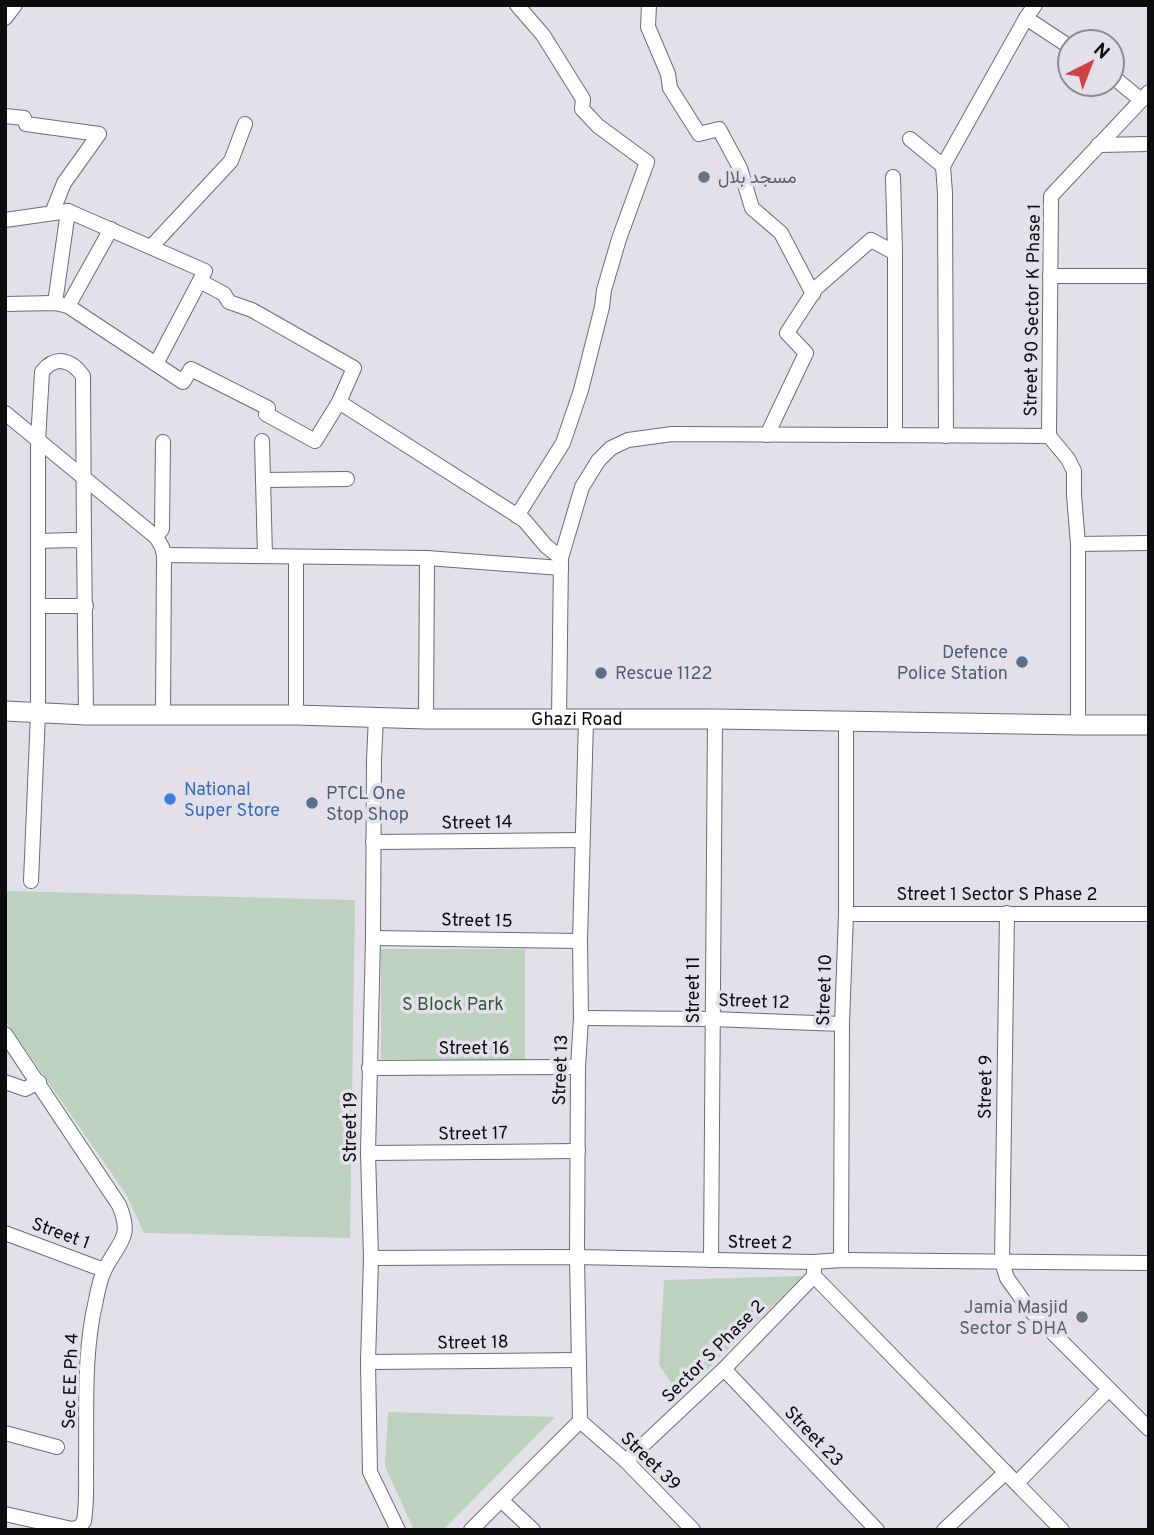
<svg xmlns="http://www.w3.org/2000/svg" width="1154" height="1535" font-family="Overpass,Vazirmatn,sans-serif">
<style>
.green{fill:#bdd1bf}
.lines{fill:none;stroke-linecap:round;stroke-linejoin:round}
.minor-casing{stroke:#6e6c73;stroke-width:16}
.major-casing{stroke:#6e6c73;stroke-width:21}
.minor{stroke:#fff;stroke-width:14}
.major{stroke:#fff;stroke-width:19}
.worship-dot{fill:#6b7280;stroke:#e3e0e9;stroke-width:2.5}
.service-dot{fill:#5c6f8a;stroke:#e3e0e9;stroke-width:2.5}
.shop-dot{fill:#3f7fe0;stroke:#e3e0e9;stroke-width:2.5}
.labels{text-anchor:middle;stroke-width:7;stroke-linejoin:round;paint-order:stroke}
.worship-label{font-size:18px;fill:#5b616d;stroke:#e3e0e9;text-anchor:start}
.street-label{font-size:18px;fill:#0c0b0e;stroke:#e3e0e9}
.service-label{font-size:18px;fill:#4e5e75;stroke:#e3e0e9;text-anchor:start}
.shop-label{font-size:18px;fill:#366cbe;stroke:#e3e0e9;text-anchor:start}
.park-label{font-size:18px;fill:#305938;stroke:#e3e0e9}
</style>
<rect width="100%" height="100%" fill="#e3e0e9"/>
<g class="green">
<polygon points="5,891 355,900 350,1238 144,1233 126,1194 5,1020"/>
<polygon points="381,949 525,949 525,1060 381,1059"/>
<polygon points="803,1276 680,1396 659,1365 664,1280"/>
<polygon points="388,1412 555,1417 443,1530 414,1530 385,1466"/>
</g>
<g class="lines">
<defs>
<g id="minor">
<polyline points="517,5 543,35 583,99 582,109 598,126 647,162 619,239 604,290 602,307 581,390 563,443 517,516"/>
<polyline points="649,5 648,27 668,74 670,88 699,134 719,129 740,168 752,208 781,233 813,294"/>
<polyline points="5,18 15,5"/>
<polyline points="1026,18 1070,47"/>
<polyline points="1112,76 1141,100"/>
<polyline points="5,116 24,118 26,124 99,134 64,183 52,213"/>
<polyline points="910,139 943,166"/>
<polyline points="1098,145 1149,144"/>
<polyline points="893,177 895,253"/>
<polyline points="5,220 68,211 205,271 156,364"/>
<polyline points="151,247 231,161 245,124"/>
<polyline points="1050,276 1149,276"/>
<polyline points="55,303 68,211"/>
<polyline points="5,304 55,303 68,306 183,382 191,369 268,408 266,414 315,441 339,402 354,368 252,310 229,302 224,294 200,281"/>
<polyline points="68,306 111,229"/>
<polyline points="339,402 524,520 546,546 561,558"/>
<polyline points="5,413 156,537 162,547 164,555 163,716"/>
<polyline points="767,435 806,353 787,333 816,288 871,240 895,253 895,435"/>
<polyline points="946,436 945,193 943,166 1026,18 1035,5"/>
<polyline points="262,441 265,556"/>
<polyline points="263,480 347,479"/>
<polyline points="156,537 162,529 163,442"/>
<polyline points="38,541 73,540 84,541 86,715"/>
<polyline points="1078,544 1149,543"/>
<polyline points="164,555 427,558 561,568"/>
<polyline points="38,606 86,606"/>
<polyline points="296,715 296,557"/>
<polyline points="376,717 374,760 373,938 368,1153 371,1258 368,1362 370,1472 398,1530"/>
<polyline points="426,719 427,558"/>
<polyline points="559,719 561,558 582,487 598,461 611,448 628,440 672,434 1049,436"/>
<polyline points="1078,725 1078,544 1074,495 1074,471 1068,459 1049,436 1051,196 1149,92"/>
<polyline points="373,842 582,840"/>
<path d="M31 881 38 713V441L42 372C55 355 71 359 83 376L84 541"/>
<polyline points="1007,913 1002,1262 1007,1278 1029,1309 1149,1429"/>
<polyline points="846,914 1149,914"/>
<polyline points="373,938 580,941"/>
<polyline points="581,1018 712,1019 842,1024"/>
<path d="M5 1034 119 1205C133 1238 119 1241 105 1269 100 1278 98 1290 96 1300 83 1354 87 1411 86 1467 86 1485 87 1503 84 1521L80 1527 72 1529 5 1514"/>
<polyline points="369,1068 578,1067"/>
<polyline points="5,1082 25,1089 39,1082"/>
<polyline points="368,1153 578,1151"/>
<polyline points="5,1233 104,1270"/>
<polyline points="371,1258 577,1257 814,1262 841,1260 1149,1263"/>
<polyline points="711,1260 715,719"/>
<polyline points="841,1260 842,1024 846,914 846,722"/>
<polyline points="814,1276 1062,1530"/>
<polyline points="368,1362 578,1360"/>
<polyline points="724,1369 877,1530"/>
<polyline points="580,1421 577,1257 578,1067 581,1018 580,941 586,720"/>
<polyline points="580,1421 626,1461 693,1530"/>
<polyline points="5,1433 57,1447"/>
<polyline points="626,1461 724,1369 814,1276 814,1267"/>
<polyline points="1017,1483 1109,1389"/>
<polyline points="501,1500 533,1530"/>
<polyline points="471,1530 580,1421"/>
<polyline points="944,1530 1006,1472"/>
</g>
<g id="major">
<path id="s1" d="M5 711 86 715H296L426 719H715L1078 725H1149"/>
</g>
</defs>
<use href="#minor" class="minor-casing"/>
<use href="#major" class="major-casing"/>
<use href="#minor" class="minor"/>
<use href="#major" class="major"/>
</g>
<g class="worship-dot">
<circle cx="704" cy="177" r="7"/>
<circle cx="1082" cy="1317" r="7"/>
</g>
<g class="service-dot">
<circle cx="1022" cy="662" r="7"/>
<circle cx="601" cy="673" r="7"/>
<circle cx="312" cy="803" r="7"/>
</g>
<circle class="shop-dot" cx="170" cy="799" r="7"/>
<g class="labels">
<g class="worship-label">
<text x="718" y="183">مسجد بلال</text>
<text x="1068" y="1313" text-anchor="end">Jamia Masjid<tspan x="1068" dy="21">Sector S DHA</tspan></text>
</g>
<g class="street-label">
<text transform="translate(1032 310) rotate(-89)" y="6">Street 90 Sector K Phase 1</text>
<text dy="6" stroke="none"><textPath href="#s1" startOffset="572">Ghazi Road</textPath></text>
<text transform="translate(477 822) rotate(-1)" y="6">Street 14</text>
<text x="997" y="900">Street 1 Sector S Phase 2</text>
<text transform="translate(477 920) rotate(1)" y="6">Street 15</text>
<text transform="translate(693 990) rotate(-90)" y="6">Street 11</text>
<text transform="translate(824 990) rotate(-88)" y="6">Street 10</text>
<text transform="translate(754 1001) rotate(2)" y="6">Street 12</text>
<text x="474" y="1054">Street 16</text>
<text transform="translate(560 1070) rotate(-88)" y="6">Street 13</text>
<text transform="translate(985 1087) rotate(-89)" y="6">Street 9</text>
<text transform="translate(350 1127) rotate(-90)" y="6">Street 19</text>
<text transform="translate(473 1133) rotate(-1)" y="6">Street 17</text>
<text transform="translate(61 1233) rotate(20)" y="6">Street 1</text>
<text transform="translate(760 1242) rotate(1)" y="6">Street 2</text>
<text transform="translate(473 1342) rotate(-1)" y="6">Street 18</text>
<text transform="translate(713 1351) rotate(-45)" y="6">Sector S Phase 2</text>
<text transform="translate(70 1381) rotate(-88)" y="6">Sec EE Ph 4</text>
<text transform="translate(814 1436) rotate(46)" y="6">Street 23</text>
<text transform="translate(651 1461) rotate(44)" y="6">Street 39</text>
</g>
<g class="service-label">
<text x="1008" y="658" text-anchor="end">Defence<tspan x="1008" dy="21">Police Station</tspan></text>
<text x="615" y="679">Rescue 1122</text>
<text x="326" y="799">PTCL One<tspan x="326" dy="21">Stop Shop</tspan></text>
</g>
<g class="shop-label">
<text x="184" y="795">National<tspan x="184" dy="21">Super Store</tspan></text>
</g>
<g class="park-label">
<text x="453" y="1010">S Block Park</text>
</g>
</g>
<rect width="1154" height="1535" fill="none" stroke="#0c0b0e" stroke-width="14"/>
<g transform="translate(1091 63) rotate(42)"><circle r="33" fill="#e3e0e9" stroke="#8d8b91" stroke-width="2"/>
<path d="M0-5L12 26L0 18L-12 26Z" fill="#d04045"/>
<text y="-10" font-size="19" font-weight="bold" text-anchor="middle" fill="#0c0b0e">N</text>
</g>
</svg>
